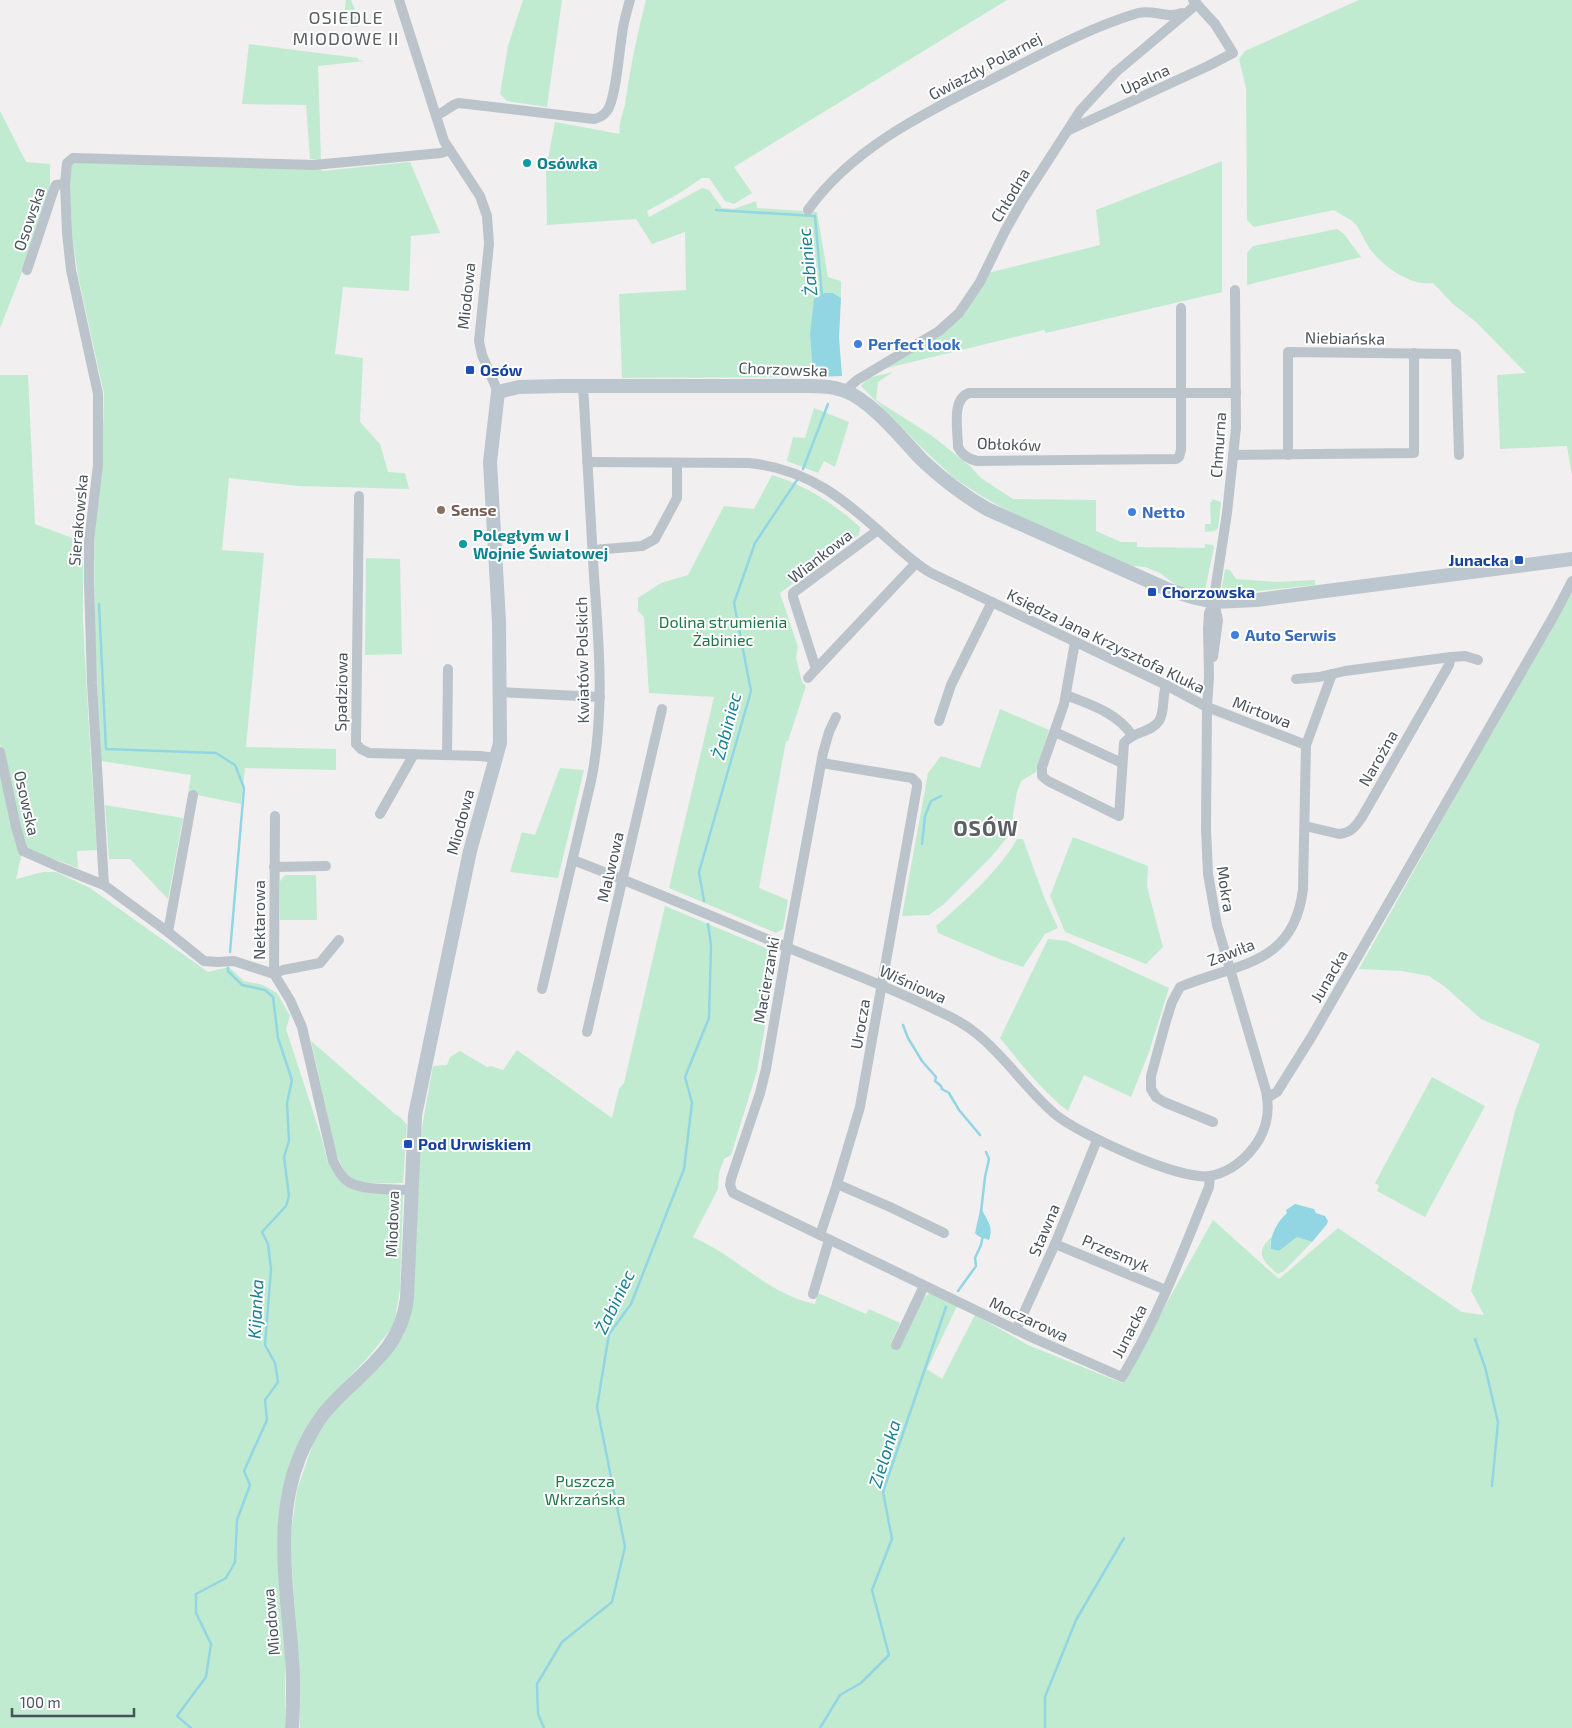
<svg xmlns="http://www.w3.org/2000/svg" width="1572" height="1728" font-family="'Exo 2',sans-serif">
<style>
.green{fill:#c1ebd0}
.water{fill:#92d6e4}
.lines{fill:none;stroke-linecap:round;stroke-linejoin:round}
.stream{stroke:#92d6e4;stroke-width:2.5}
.street{stroke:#bcc4cb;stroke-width:10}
.secondary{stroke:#bcc6cf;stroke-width:14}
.culture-dot{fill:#0f9aa8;stroke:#fff;stroke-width:2}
.shop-dot{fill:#3f7fe0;stroke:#fff;stroke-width:2}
.transit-dot{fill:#1a4fb4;stroke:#fff;stroke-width:2}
.education-dot{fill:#8d6e63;stroke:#fff;stroke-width:2}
.labels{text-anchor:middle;stroke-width:4;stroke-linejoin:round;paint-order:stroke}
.street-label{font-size:16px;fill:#49535b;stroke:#fff}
.culture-label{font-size:16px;font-weight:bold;fill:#0d838f;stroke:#fff;text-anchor:start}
.shop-label{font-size:16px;font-weight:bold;fill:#366cbe;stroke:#fff;text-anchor:start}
.transit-label{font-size:16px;font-weight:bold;fill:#164399;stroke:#fff;text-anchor:start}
.education-label{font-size:16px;font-weight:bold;fill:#785e54;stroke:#fff;text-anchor:start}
.park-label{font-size:16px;fill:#1f7647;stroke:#fff}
.neighbourhood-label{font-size:18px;letter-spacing:1px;fill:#5c6063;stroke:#fff}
.water-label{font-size:18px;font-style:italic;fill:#198196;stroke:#fff}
.district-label{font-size:21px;font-weight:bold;letter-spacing:1px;fill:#5c6063;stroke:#fff}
</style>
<rect width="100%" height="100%" fill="#f1efef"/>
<g class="green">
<polygon points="346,0 351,0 360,23 357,27 343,25"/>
<polygon points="523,0 562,0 547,107 507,101 500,94 508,46"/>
<path d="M646 0H1007L734 167 752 193 734 204 725 201 709 178H702L678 194 647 211 649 217 702 188 709 190 722 208 734 209 756 201 757 208 817 212 828 277 841 281V298L833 293 810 334 813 377 622 378 619 294 686 290 685 232 652 244 636 219 547 225 546 169 555 122 620 134C618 123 623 115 625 104 630 69 637 34 646 0Z"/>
<path d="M1359 0H1572V476L1567 446 1500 449 1497 375 1526 373 1476 322 1453 304 1433 283C1411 287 1380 265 1368 246 1364 240 1361 232 1357 226 1352 219 1341 215 1334 210L1254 227 1247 220 1246 88 1239 59 1245 51Z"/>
<polygon points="249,44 358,58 358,60 364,61 318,66 321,160 310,159 306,105 242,104"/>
<polygon points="0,111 26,162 50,164 50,185 26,262 0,328"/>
<polygon points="74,161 321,169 322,171 410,162 440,233 411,236 409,291 343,287 335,354 363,358 360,422 380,444 388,472 405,473 409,489 298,486 229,478 222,550 264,553 246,747 336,749 336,770 245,768 241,804 188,793 191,775 101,761 95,636 94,540 102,463 104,394 78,276 72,233 69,165"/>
<polygon points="1222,161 1222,292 1046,333 1044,330 883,369 945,330 988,273 1100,245 1096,210"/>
<polygon points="1337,229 1344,234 1361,257 1247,285 1247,253 1253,246"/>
<polygon points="893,372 878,382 876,400 931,435 970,466 981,478 1013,499 1096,500 1096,531 1121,542 1137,542 1137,547 1205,548 1205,544 1213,545 1214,547 1205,590 1199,590 1193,593 1180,588 1160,573 1145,567 1123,565 1015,517 1012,513 983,497 954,478 923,449 861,386 868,378"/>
<polygon points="0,375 28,375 35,524 83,542 83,622 91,763 97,850 77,851 78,868 24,848 17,827 0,743"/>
<polygon points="814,408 849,422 835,467 824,461 818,473 787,461 793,437 805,438"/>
<path d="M772 475C807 486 833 503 860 527L859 535 780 593 798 647 796 658 802 682 806 686 788 741H786L759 888 788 900 783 929 776 933 669 888 714 697 649 693 644 617 638 611V598L661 583 688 575 724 506 754 509Z"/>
<polygon points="1212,499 1221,502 1218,528 1215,531 1205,532 1205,524 1211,524 1210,502 1212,502"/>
<polygon points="366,558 400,559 402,654 365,655"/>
<polygon points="1225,569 1230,570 1236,579 1277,582 1315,580 1315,585 1230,594 1225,592 1222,587"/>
<path d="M1572 588V1728H300L297 1638 290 1539 297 1490 315 1438 332 1414 382 1365 404 1335 414 1289 420 1138 433 1066 447 1065 450 1057 460 1051 487 1067 491 1066 503 1070 517 1050 612 1118 619 1089 624 1083 665 906 773 951 777 959 757 1071 731 1155 724 1159 719 1173 718 1189 693 1237C704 1242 714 1248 724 1254 752 1273 781 1297 815 1304L818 1293 866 1314 869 1309 900 1323 891 1343 899 1347 923 1298 930 1293 957 1306 927 1369 942 1379 975 1315 1028 1345 1122 1383 1213 1220 1279 1279 1338 1228 1462 1312 1484 1315 1471 1291 1515 1111 1540 1044 1481 1019 1444 986 1429 976 1402 971 1359 969Z"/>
<polygon points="1000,709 1049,730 1036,772 1021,781 1017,792 1013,814 1013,830 992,856 943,905 929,915 902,916 928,773 941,756 980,768"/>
<polygon points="0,765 22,853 16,879 43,872 56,872 90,888 208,972 229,967 244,981 263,985 277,993 290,1016 286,1029 321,1136 328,1163 345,1185 352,1189 363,1192 403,1195 400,1289 394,1325 371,1354 325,1403 293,1456 282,1491 277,1540 285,1650 285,1728 0,1728"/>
<polygon points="560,768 584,770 558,878 510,872 522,832 535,835"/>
<polygon points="105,805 183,818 168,899 130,859 109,859"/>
<polygon points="1073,837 1148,866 1147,887 1163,947 1146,964 1065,932 1050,896"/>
<path d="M1017 839H1023L1044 897 1058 928 1045 934 1023 967 1002 960 938 933 936 926C964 902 999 871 1017 839Z"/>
<polygon points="285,875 316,875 317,920 280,920 280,881"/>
<path d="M1048 939 1067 941 1169 988 1149 1052 1131 1097 1084 1075 1068 1111C1042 1091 1021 1064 1000 1038Z"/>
<path d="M311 1041 395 1114 401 1118 407 1125 403 1183C390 1183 362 1185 351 1178 344 1173 340 1161 336 1154Z"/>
<polygon points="1432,1077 1485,1106 1425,1217 1377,1191 1379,1186 1375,1183"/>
<path d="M1274 1235 1270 1242 1271 1249 1279 1251 1297 1237 1312 1242 1284 1271 1278 1274C1261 1260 1254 1251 1274 1235Z"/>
</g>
<g class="water">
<polygon points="824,293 833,293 841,298 839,337 842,376 813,377 810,334 814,299"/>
<path d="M1295 1204 1314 1209 1316 1213 1325 1216 1328 1221 1327 1224 1312 1242 1297 1237 1279 1251 1271 1249C1269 1237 1277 1222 1287 1213L1286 1210Z"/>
<path d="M980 1210H982C987 1220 994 1227 989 1240L978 1236 975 1233Z"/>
</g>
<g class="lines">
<g class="stream">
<polyline points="716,210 815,216 822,296"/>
<polyline points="803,469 828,404"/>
<polyline points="99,604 106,749 216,753 235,765 244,788 230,952"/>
<polyline points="922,844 925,816 931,801 941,796"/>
<polyline points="704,901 699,872 751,691 734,603 755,543 797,480"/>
<polyline points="903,1025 908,1038 922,1061 936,1077 935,1081 941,1086 942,1089 949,1093 959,1110 980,1135"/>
<polyline points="981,1212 985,1177 989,1159 986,1152"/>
<polyline points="958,1291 976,1266 975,1258 981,1245 983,1235"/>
<polyline points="1475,1339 1485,1367 1498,1422 1492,1486"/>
<polyline points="191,1728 177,1716 206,1677 211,1644 196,1613 196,1594 226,1578 235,1562 237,1520 250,1485 244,1471 267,1420 265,1400 278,1382 275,1363 265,1345 271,1269 268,1244 262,1232 286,1206 289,1196 284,1157 289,1141 287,1103 292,1080 278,1038 273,997 265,990 242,985 228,971 228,968"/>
<polyline points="544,1728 538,1714 537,1684 562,1642 612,1602 625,1547 597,1407 609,1334 631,1304 684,1169 692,1103 685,1077 709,1018 711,945 708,924"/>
<polyline points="820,1728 840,1695 861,1683 889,1655 872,1590 892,1539 883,1492 946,1307"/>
<polyline points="1045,1728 1045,1697 1076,1620 1124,1538"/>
</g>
<g class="street">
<polyline points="399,0 444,141 480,196 487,216 489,244 479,341 482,355 498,392"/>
<path d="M436 115C445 113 450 105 459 103L594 119C599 118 603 116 607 111 616 99 619 51 622 35 623 23 627 11 630 0"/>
<polyline points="1069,130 1208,66 1233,53 1215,24 1193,0"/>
<path d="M808 210C855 144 932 110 1002 74 1045 52 1091 27 1138 13 1154 9 1166 19 1182 13"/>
<polyline points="27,270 54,189 56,185 65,184"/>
<path d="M1181 308V450L1179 457 1176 459 977 461C968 459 962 455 958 447 958 431 951 399 969 393H1236"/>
<polyline points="845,391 857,380 939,331 959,313 980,282 1005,231 1022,201 1080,111 1116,72 1197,4"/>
<polyline points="1233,455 1414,453 1414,353"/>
<polyline points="1288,455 1288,352 1456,354 1459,455"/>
<path d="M587 462 749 463C809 469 845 500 888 539 902 551 916 565 933 574L1166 685 1207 707 1306 745"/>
<polyline points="359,496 356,744 361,749 369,753 480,756 497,758"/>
<polyline points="878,530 793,593 793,597 816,669 916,563"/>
<polyline points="593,550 642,546 655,539 677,498 677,463"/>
<path d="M1075 642 1064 704 1042 767V776L1048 781 1119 816 1124 743C1133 731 1151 733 1159 721 1165 712 1162 696 1166 685"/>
<polyline points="1213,657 1218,620 1214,602 1215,591 1227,513 1236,428 1235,290"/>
<polyline points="808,678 816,669"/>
<polyline points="1296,679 1319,677 1345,671 1451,657 1465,656 1478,660"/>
<polyline points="500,692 600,697"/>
<path d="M1066 695C1091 705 1116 712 1132 735"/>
<path d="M836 717 829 732 823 753 787 947 766 1069 760 1093 731 1179 730 1185 733 1193 1033 1338 1122 1377C1158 1318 1183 1251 1209 1187L1210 1176"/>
<polyline points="939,721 951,685 992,602"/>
<polyline points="1055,732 1122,763"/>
<path d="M0 752 16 827 23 851 59 867 104 885 168 932 204 961 218 962 234 961 274 974 290 1000 302 1027 333 1161C337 1168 340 1175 346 1180 358 1191 395 1189 411 1190"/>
<polyline points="447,755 448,669"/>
<polyline points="380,814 414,754"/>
<polyline points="275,816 274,974 283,970 320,963 339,940"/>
<path d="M1305 826 1339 834C1351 833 1356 826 1362 817L1449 665 1451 657"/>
<path d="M573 860C646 888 718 919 791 949 840 969 890 987 938 1011 952 1017 965 1024 977 1034 1007 1058 1027 1091 1056 1115 1081 1135 1180 1181 1210 1176 1226 1173 1239 1164 1249 1153 1265 1136 1271 1114 1266 1091L1217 925 1208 874 1206 829 1207 707 1209 677 1208 628 1209 613 1214 602"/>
<polyline points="274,867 326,866"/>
<polyline points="104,885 92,683 89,581 89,541 98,465 98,394 71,270 67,233 65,184 67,163 73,158 314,165 441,153 450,150"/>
<polyline points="168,932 193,795"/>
<path d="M542 989 591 781C605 713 599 644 594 576 590 512 587 449 583 386"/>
<polyline points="587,1032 662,709"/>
<polyline points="1267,1098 1277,1092 1312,1036 1557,610 1572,581"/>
<path d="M1213 1122 1164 1102 1156 1097 1151 1089V1076L1166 1021 1172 1002 1180 987C1237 963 1294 966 1303 889L1306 745 1332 674"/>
<polyline points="837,1184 890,1207 944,1233"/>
<polyline points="820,1235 837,1184 860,1107 917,787 917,783 912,778 822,763"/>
<polyline points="1055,1244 1166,1290"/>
<polyline points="813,1294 829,1240"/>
<polyline points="1016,1330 1055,1244 1097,1140"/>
<polyline points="896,1345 924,1286"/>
</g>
<path class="secondary" d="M292 1728C293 1705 294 1683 292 1660 288 1592 273 1523 299 1458 306 1441 314 1426 325 1412 358 1373 401 1353 407 1298L415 1115 470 851 500 743 499 622 490 462 498 392 519 387 560 386H795C812 386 829 385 845 391 872 401 902 439 922 460 942 479 963 495 987 509L1169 590 1196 598 1214 602 1257 600 1572 559"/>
</g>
<g class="culture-dot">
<circle cx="527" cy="163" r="5"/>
<circle cx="463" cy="544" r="5"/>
</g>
<g class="shop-dot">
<circle cx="858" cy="344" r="5"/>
<circle cx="1132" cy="512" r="5"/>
<circle cx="1235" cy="635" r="5"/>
</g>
<g class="transit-dot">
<rect x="465" y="365" width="10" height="10" rx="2.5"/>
<rect x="1514" y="555" width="10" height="10" rx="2.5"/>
<rect x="1147" y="587" width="10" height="10" rx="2.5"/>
<rect x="403" y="1139" width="10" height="10" rx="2.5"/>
</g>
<circle class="education-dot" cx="441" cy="510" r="5"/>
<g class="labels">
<g class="street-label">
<text transform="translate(985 66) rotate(-28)" y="6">Gwiazdy Polarnej</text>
<text transform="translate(1145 79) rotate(-24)" y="6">Upalna</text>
<text transform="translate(1010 195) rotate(-59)" y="6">Chłodna</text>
<text transform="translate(29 219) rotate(-71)" y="6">Osowska</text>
<text transform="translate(466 296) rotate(-84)" y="6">Miodowa</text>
<text transform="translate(1345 338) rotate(1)" y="6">Niebiańska</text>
<text transform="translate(783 369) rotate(2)" y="6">Chorzowska</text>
<text transform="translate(1009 444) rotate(2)" y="6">Obłoków</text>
<text transform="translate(1218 445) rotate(-86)" y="6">Chmurna</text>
<text transform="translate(78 520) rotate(-85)" y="6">Sierakowska</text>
<text transform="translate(820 556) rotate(-38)" y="6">Wiankowa</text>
<text transform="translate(1106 641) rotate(26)" y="6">Księdza Jana Krzysztofa Kluka</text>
<text transform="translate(582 660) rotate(-91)" y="6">Kwiatów Polskich</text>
<text transform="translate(341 692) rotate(-89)" y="6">Spadziowa</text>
<text transform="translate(1262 712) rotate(21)" y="6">Mirtowa</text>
<text transform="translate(1378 758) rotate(-60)" y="6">Narożna</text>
<text transform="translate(27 803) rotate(77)" y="6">Osowska</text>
<text transform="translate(460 822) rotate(-75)" y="6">Miodowa</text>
<text transform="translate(610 867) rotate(-77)" y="6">Malwowa</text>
<text transform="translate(1226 889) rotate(81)" y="6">Mokra</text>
<text transform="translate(259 920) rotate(-90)" y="6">Nektarowa</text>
<text transform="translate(1231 952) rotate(-21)" y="6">Zawiła</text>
<text transform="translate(1329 976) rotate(-60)" y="6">Junacka</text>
<text transform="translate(766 980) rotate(-80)" y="6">Macierzanki</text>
<text transform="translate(913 984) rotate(24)" y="6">Wiśniowa</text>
<text transform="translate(860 1024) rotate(-80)" y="6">Urocza</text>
<text transform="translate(392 1224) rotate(-88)" y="6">Miodowa</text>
<text transform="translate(1044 1230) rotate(-67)" y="6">Stawna</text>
<text transform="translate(1116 1253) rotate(23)" y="6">Przesmyk</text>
<text transform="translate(1029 1319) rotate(25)" y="6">Moczarowa</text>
<text transform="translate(1129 1331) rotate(-63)" y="6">Junacka</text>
<text transform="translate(271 1622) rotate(-95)" y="6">Miodowa</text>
</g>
<g class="culture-label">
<text x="537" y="169">Osówka</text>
<text x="473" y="541">Poległym w I<tspan x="473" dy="18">Wojnie Światowej</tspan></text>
</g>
<g class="shop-label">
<text x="868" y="350">Perfect look</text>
<text x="1142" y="518">Netto</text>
<text x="1245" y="641">Auto Serwis</text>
</g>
<g class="transit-label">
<text x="480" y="376">Osów</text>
<text x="1509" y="566" text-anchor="end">Junacka</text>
<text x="1162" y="598">Chorzowska</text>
<text x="418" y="1150">Pod Urwiskiem</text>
</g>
<g class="education-label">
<text x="451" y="516">Sense</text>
</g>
<g class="park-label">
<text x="723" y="628">Dolina strumienia<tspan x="723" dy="18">Żabiniec</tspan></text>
<text x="585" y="1487">Puszcza<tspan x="585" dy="18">Wkrzańska</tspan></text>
</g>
<g class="neighbourhood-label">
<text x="346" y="24">OSIEDLE<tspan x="346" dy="21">MIODOWE II</tspan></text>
</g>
<g class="water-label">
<text transform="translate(808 262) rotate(-96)" y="6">Żabiniec</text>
<text transform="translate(727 726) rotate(-75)" y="6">Żabiniec</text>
<text transform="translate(615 1302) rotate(-64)" y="6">Żabiniec</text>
<text transform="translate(256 1309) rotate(-87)" y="6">Kijanka</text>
<text transform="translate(885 1454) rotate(-73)" y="6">Zielonka</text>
</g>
<g class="district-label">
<text x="986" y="836">OSÓW</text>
</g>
</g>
<path d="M12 1708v8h122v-8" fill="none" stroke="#49535b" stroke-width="2.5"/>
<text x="20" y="1708" font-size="15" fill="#49535b" stroke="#ffffff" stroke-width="4" paint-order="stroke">100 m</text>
</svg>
